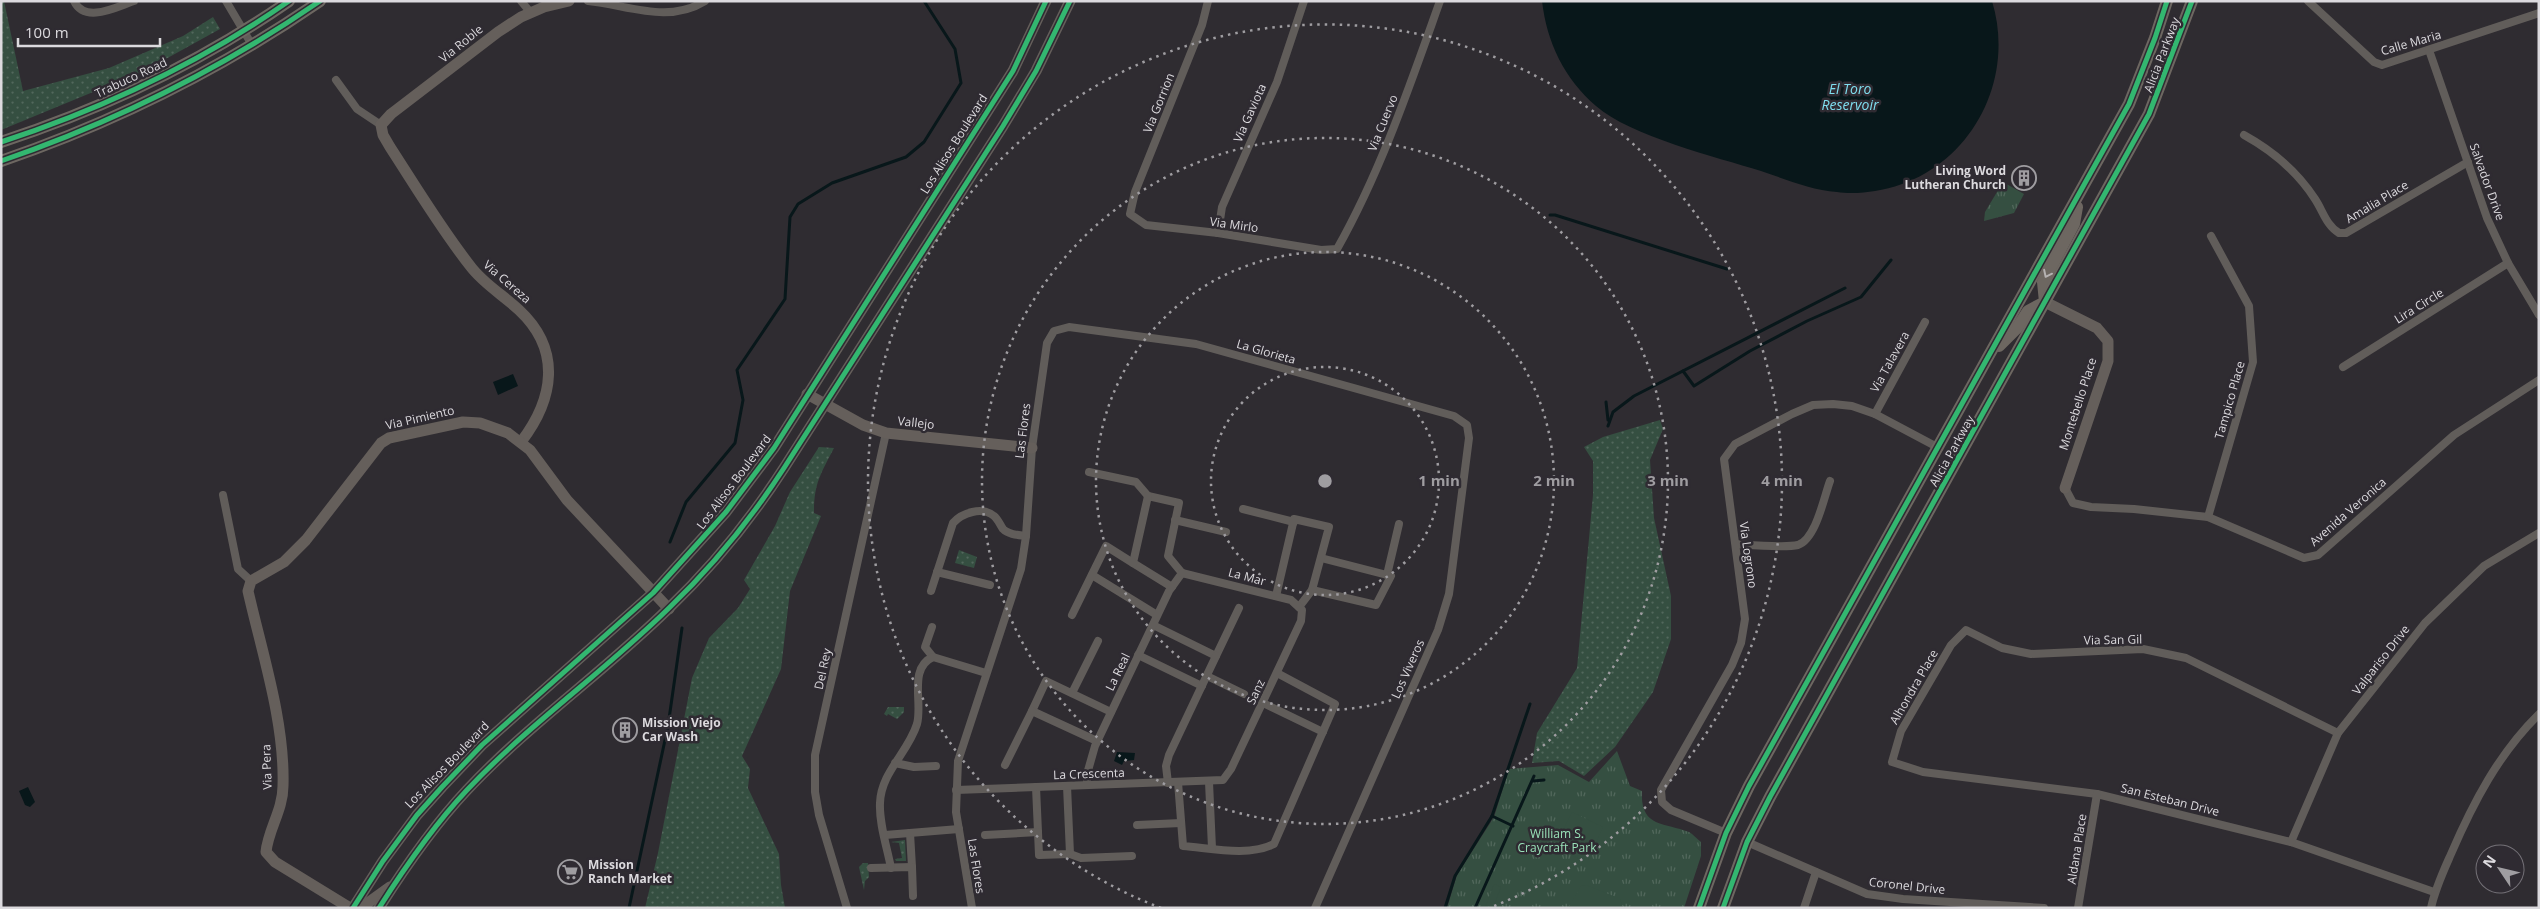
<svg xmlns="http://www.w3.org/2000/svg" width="2540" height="909" font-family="'Open Sans',sans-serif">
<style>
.grass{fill:url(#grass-dots)}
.park{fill:url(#park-tufts)}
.pitch{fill:#354f41}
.water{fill:#08171a}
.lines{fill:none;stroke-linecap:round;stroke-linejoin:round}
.stream{stroke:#08171a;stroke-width:3}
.street{stroke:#615d5a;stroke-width:8}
.secondary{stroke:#655f5b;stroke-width:11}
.primary{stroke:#6d6761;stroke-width:12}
.cycleway-casing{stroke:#2f2b32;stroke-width:8}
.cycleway{stroke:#33b770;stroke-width:5}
.oneway{stroke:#b5b2b2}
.ring{fill:none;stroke:#9f9da1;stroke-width:2.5;stroke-dasharray:2.5 5}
.labels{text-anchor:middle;stroke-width:5;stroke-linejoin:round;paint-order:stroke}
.street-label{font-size:12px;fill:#dcdade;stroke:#2f2b32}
.poi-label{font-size:12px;font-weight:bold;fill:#dcdade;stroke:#2f2b32;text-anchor:start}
.park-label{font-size:12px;fill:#99e1b8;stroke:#2f2b32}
.water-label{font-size:14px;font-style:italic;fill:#7fdeef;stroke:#2f2b32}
.centre{fill:#9f9da1;stroke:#2f2b32;stroke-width:2.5}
.ring-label{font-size:15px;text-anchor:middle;font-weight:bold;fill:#9f9da1;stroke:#2f2b32;stroke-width:5;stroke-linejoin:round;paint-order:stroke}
</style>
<defs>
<pattern id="grass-dots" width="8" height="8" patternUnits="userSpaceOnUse" patternTransform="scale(1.25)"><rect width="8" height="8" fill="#354f41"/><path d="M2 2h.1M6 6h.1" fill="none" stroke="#52685c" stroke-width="1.8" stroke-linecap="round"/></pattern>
<pattern id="park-tufts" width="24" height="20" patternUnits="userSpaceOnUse" patternTransform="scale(1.25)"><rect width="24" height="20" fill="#354f41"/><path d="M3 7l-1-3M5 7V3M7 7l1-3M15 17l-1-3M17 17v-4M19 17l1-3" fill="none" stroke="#52685c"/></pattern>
</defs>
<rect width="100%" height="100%" fill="#2f2c31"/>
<g class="grass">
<polygon points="1,1 4,1 23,91 109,68 183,36 213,17 220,29 144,71 1,130"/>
<polygon points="1660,420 1663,429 1650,460 1654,518 1671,596 1671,639 1653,692 1615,747 1584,776 1559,761 1532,763 1537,733 1577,668 1593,495 1593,461 1584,447 1603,437"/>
<path d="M819 447 834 448C820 475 814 484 814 513L821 516 790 591 781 669 742 756 750 769 748 788 779 854 781 885 785 908H645L658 853 692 678 709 638 738 608 750 589 744 580 775 526 790 492Z"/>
<polygon points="959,550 977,557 974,568 955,563"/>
<polygon points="888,707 904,707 904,712 897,719 888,714 887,716 884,714"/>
<polygon points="905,840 906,861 896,861 895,859 902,858 899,843 891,842"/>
<polygon points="863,863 868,863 869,877 865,881 864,890 859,867"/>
</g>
<g class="park">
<polygon points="2003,182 2024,194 2014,213 1984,221 1985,212"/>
<path d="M1617 751 1630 786 1642 791C1640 828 1664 822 1689 832 1693 834 1697 839 1701 842V856L1684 908H1447L1457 875 1494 817 1509 769 1558 765 1589 782Z"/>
</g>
<g class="pitch">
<polygon points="1572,812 1603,827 1588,860 1585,862 1555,846"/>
<polygon points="1494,884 1501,887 1493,908 1485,908"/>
<polygon points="1586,885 1616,897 1620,899 1623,908 1568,908 1581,886"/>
</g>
<g class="water">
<path d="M1542 1H1992C2018 86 1964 177 1875 191 1863 193 1849 194 1837 192 1811 190 1785 179 1761 171 1716 157 1630 136 1596 106 1564 78 1547 43 1542 1Z"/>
<polygon points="513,374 518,386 498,395 493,382"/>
<polygon points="1117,752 1135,753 1134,760 1124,761 1122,765 1114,761"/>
<polygon points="28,787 35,802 30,807 25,805 19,791"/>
</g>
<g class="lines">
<g class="stream">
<polyline points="1550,215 1555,215 1727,269"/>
<polyline points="1683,371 1694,386 1750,351 1807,321 1861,297 1891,260"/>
<polyline points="1606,402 1608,420"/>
<polyline points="1608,426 1613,412 1634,396 1845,288"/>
<polyline points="670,542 686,502 735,443 743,400 737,370 785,299 790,217 798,204 832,183 906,157 924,142 961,83 955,49 924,1"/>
<polyline points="1533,781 1544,780"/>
<polyline points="1513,826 1492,816 1530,704"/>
<polyline points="629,908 668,726 682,628"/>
<polyline points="1445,908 1455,876 1492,816"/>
<polyline points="1475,908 1534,776"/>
</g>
<g class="street">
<path d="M74 1C85 24 116 7 134 1"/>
<polyline points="226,1 252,45"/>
<polyline points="521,1 531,13"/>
<path d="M588 1C628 5 668 24 705 1"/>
<path d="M1208 1 1202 25 1135 192 1130 214 1146 225 1218 233 1321 250 1337 249C1381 171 1410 85 1440 1"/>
<polyline points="2308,1 2374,62 2382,65 2539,13"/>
<polyline points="2429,50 2487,218 2508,263 2539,315"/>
<polyline points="336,80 357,109 381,125"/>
<path d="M2244 135C2273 151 2297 171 2315 199 2323 211 2326 225 2339 233H2346L2468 162"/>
<polyline points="1218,233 1222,207 1277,82 1304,1"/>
<polyline points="2343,367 2508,263"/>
<polyline points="1875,414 1925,322"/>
<polyline points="1089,472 1136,482 1148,496 1179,503 1168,556 1182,573"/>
<polyline points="2065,488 2073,503 2091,507 2134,509 2208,517 2304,558 2318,555 2454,435 2539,380"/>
<polyline points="223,495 238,569 251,581"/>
<polyline points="1148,496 1133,563 1172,587"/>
<polyline points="1243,509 1294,522"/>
<polyline points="2208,517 2253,362 2249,306 2211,236"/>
<polyline points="1175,520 1226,532"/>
<path d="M1736 544C1751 545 1785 548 1798 545 1816 539 1824 497 1830 481"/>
<polyline points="937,572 990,585"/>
<polyline points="1092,575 1157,615"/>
<polyline points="1387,575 1399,524"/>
<polyline points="1312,590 1376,605 1391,576 1321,558"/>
<path d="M931 591 953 523C962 513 982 506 994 516 998 519 1000 525 1003 529 1009 535 1019 535 1026 536"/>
<polyline points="1276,596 1294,519 1329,527 1312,590 1299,607"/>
<polyline points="1072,615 1106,546 1133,563"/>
<polyline points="1153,625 1216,656 1239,608"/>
<polyline points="932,627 925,647 933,657"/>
<polyline points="1138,655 1202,686"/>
<polyline points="1207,676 1244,694"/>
<polyline points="1072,693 1098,641"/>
<polyline points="1263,703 1323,732"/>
<polyline points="2338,733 2186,658 2143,649 2031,654 2002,648 1966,630 1951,645 1901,731 1892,762 1923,772 2097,794 2291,842 2434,892"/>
<polyline points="1097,741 1032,711 1046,681 1111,712"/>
<polyline points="895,763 914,767 936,766"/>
<polyline points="1005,765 1032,711"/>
<path d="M1178 782 1183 846C1210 848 1249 857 1274 844L1335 704 1277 673"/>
<polyline points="1209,782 1212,848"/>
<polyline points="1168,783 1166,766 1169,755 1216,656"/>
<polyline points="1087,785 1087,774 1095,746 1169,591 1182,573"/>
<polyline points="1036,787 1039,855 1070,854 1067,786"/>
<polyline points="956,790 1223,780 1231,769 1301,621 1302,610 1291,600 1182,573"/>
<polyline points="1137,825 1181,823"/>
<polyline points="910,833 912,867"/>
<polyline points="1726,833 1671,810 1662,802 1661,790 1732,665 1741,643 1745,619 1724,459 1735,444 1792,414 1813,405 1833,404 1852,406 1875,414 1939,448"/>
<polyline points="885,835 959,829"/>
<polyline points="985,835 1038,832"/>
<polyline points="1747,842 1867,894 1903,899 2044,908"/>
<polyline points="2291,842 2338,733 2425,623 2484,566 2539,533"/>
<polyline points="1070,854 1081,858 1132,856"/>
<polyline points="871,868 912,867 913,896"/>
<path d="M891 868C887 847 879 824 880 803 881 772 908 753 917 724 923 703 908 668 933 657L986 673"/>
<polyline points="847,908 819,815 815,792 815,755 886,433"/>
<polyline points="972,908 956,812 958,761 1021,569 1026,536 1032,448 1047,343 1054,331 1069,327 1196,344 1454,416 1467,425 1469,438 1449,594 1438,630 1315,908"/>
<polyline points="1804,908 1816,872"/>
<polyline points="2078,908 2097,794"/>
<path d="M2431 908C2435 889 2443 872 2451 854 2473 803 2499 753 2539 714"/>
</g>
<g class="secondary">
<polyline points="2045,302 2097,328 2108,341 2108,361 2065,488"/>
<polyline points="807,394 863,425 886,433 1032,448"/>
<path d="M521 442C554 399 562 350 519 310 503 295 484 284 471 267 441 229 416 187 390 147L383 135 381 125 391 114 498 32 521 17 544 7 569 1"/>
<path d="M350 908 275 862 266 852C268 830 283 810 283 786 285 722 262 653 248 591L251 581 284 562 306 540 381 443 389 438 463 422 480 423 508 433 530 450 567 500 669 609"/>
<polyline points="353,908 383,861 417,815 442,787 482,745 653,593 726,512 774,448 1013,71 1046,1"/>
<polyline points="356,908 365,905 390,887"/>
<path d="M379 908C405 867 433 826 467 790 529 724 604 672 669 608 713 566 751 519 784 468L1003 126 1036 71 1070 1"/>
</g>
<g class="primary">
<path d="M1 142C102 109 201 62 289 1"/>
<path d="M1 161C115 122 221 69 320 1"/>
<polyline points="1999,346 2017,328 2028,311 2045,302 2043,282 2074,224 2077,207"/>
<polyline points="1699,908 1726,833 1749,786 2129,104 2155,38 2167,1"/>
<polyline points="1723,908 1747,842 1770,797 2149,114 2192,1"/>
</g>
<defs>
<g id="cycleway">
<path d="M1 142C102 109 201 62 289 1"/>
<path d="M1 161C115 122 221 69 320 1"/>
<polyline points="353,908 383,861 417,815 442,787 482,745 653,593 726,512 774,448 1013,71 1046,1"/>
<path d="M379 908C405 867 433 826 467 790 529 724 604 672 669 608 713 566 751 519 784 468L1003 126 1036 71 1070 1"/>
<polyline points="1699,908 1726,833 1749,786 2129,104 2155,38 2167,1"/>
<polyline points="1723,908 1747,842 1770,797 2149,114 2192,1"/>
</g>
</defs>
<use href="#cycleway" class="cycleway-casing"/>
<use href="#cycleway" class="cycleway"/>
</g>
<defs><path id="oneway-chevron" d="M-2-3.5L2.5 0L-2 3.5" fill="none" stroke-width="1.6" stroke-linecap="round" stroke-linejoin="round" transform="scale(1.25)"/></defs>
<use class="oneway" href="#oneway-chevron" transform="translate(2047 274) rotate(116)"/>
<g class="ring">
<circle cx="1325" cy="481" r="114"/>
<circle cx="1325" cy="481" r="229"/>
<circle cx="1325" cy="481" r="343"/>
<path d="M1161 908A457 457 0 1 1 1489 908"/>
</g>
<defs>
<symbol id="building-ring" viewBox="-11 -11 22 22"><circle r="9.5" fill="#2f2b32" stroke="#9f9da1" stroke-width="1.5"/><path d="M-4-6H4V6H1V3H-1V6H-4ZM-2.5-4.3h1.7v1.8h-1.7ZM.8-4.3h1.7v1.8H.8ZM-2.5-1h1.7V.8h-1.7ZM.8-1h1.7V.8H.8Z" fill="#9f9da1"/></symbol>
<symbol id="supermarket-ring" viewBox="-11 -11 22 22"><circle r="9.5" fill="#2f2b32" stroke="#9f9da1" stroke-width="1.5"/><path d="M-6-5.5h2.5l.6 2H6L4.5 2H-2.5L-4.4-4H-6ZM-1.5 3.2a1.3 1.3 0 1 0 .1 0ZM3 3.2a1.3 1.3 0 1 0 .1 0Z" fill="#9f9da1"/></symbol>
</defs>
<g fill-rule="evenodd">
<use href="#building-ring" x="2010" y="164" width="28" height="28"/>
<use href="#building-ring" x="611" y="716" width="28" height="28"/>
<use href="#supermarket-ring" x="556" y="858" width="28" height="28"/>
</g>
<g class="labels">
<g class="street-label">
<text transform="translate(2411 43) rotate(-16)" y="4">Calle Maria</text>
<text transform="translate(461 44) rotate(-39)" y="4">Via Roble</text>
<text transform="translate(2162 55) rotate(-69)" y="4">Alicia Parkway</text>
<text transform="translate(131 78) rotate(-25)" y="4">Trabuco Road</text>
<text transform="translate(1159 103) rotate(-68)" y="4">Via Gorrion</text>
<text transform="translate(1250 113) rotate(-66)" y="4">Via Gaviota</text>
<text transform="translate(1383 123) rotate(-68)" y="4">Via Cuervo</text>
<text transform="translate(954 144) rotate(-58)" y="4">Los Alisos Boulevard</text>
<text transform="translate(2487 182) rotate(70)" y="4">Salvador Drive</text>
<text transform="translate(2377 202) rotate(-31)" y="4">Amalia Place</text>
<text transform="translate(1234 225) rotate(8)" y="4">Via Mirlo</text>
<text transform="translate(507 282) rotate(41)" y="4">Via Cereza</text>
<text transform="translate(2419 306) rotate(-32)" y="4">Lira Circle</text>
<text transform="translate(1266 352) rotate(16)" y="4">La Glorieta</text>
<text transform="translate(1890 362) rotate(-61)" y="4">Via Talavera</text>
<text transform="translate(2230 400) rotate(-74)" y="4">Tampico Place</text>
<text transform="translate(2078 404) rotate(-72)" y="4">Montebello Place</text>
<text transform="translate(420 418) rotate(-13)" y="4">Via Pimiento</text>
<text transform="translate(916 423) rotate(6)" y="4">Vallejo</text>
<text transform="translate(1023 431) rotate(-83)" y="4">Las Flores</text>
<text transform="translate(1952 451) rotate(-61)" y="4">Alicia Parkway</text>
<text transform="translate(734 482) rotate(-53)" y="4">Los Alisos Boulevard</text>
<text transform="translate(2348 512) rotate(-41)" y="4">Avenida Veronica</text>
<text transform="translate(1748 555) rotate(82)" y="4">Via Logrono</text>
<text transform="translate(1247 577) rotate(15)" y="4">La Mar</text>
<text transform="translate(2113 640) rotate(-1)" y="4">Via San Gil</text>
<text transform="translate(2381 660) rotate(-52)" y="4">Valpariso Drive</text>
<text transform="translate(823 669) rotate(-78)" y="4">Del Rey</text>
<text transform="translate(1408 669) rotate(-66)" y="4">Los Viveros</text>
<text transform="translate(1118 672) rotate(-64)" y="4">La Real</text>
<text transform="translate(1914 687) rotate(-60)" y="4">Alhondra Place</text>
<text transform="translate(1256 692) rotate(-65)" y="4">Sanz</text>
<text transform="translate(447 765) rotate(-46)" y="4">Los Alisos Boulevard</text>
<text transform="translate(267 767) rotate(-92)" y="4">Via Pera</text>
<text transform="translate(1089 774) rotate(-2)" y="4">La Crescenta</text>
<text transform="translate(2170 800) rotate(14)" y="4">San Esteban Drive</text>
<text transform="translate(2077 849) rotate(-81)" y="4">Aldana Place</text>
<text transform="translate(976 866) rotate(81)" y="4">Las Flores</text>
<text transform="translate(1907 886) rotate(6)" y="4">Coronel Drive</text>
</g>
<g class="poi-label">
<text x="2006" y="175" text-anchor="end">Living Word<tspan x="2006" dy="14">Lutheran Church</tspan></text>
<text x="642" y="727">Mission Viejo<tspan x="642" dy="14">Car Wash</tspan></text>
<text x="588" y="869">Mission<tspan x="588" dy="14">Ranch Market</tspan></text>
</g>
<g class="park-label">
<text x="1557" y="838">William S.<tspan x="1557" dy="14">Craycraft Park</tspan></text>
</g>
<g class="water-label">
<text x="1850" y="94">El Toro<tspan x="1850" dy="16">Reservoir</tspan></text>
</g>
</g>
<circle cx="1325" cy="481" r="8" class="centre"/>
<g class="ring-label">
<text x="1439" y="486">1 min</text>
<text x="1554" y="486">2 min</text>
<text x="1668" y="486">3 min</text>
<text x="1782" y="486">4 min</text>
</g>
<rect width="2540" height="909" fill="none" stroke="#dcdade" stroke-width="5"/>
<g transform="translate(2500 869) rotate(305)"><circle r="24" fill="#2f2b32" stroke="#747177"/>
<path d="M0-4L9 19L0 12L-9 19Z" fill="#9f9da1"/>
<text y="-8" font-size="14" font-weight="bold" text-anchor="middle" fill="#dcdade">N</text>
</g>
<path d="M18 38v8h142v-8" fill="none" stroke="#dcdade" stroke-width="2.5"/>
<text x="25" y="38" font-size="15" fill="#dcdade" stroke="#2f2b32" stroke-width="4" paint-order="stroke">100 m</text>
</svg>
